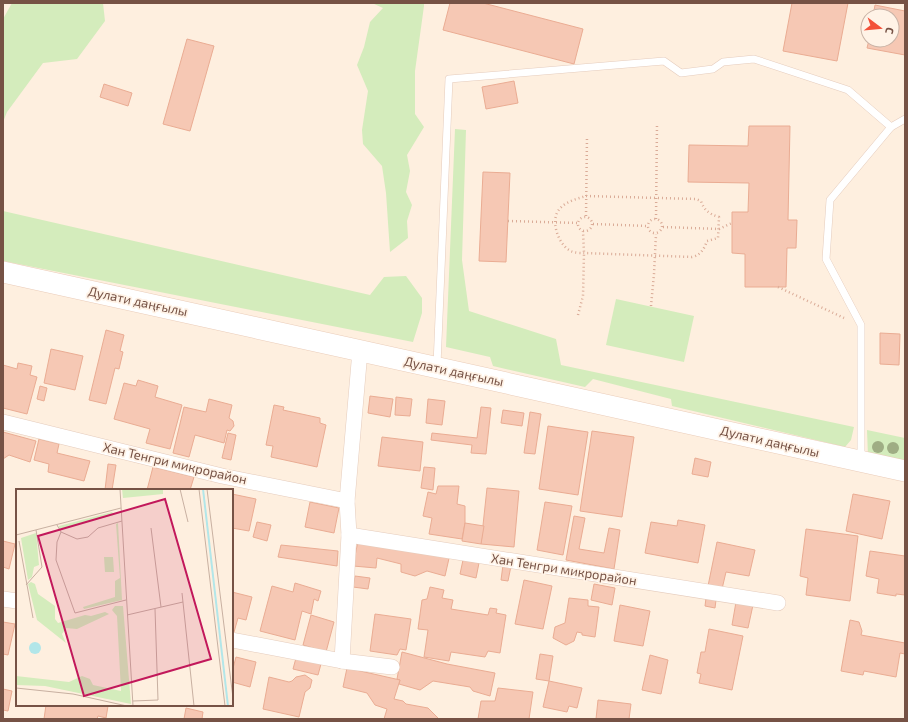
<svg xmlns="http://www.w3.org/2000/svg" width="908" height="722" font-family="'Exo 2',sans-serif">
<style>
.green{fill:#d4ecbc}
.building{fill:#f6c8b4;stroke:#eaac93}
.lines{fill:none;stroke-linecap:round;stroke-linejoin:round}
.lane-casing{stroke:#e5ccbd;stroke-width:8}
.street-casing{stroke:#e5ccbd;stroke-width:16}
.secondary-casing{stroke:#eaccb9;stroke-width:22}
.path{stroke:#daab97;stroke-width:2.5;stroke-dasharray:1 3;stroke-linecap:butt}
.lane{stroke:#fff;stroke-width:7}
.street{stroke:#fff;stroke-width:15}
.secondary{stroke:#fff;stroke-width:21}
.tree{fill:#9fad84}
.labels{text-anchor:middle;stroke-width:3.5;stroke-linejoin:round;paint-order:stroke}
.street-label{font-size:13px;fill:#765245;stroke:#fff3e7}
.inset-river{fill:none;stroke:#b2e6e9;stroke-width:2}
.inset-road{fill:none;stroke:#c8b0a1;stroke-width:1}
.view{fill:#c2185b;fill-opacity:0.15;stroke:#c2185b;stroke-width:2}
.inset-edge{fill:none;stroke:#765245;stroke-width:2}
</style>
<rect width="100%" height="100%" fill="#feefdf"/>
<g class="green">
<polygon points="12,3 103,3 105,21 77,59 43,63 7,112 3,122 3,19"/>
<polygon points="372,3 424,3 424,6 415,71 415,114 424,127 407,155 410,171 406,192 412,205 407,221 408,238 390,252 386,193 382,166 363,144 362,130 368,91 357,65 364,47 370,22 383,8"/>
<polygon points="455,129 466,130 462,260 469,311 556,339 561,365 854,427 851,440 845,447 672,406 671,399 593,379 585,387 493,366 490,357 446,347"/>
<polygon points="3,211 370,295 384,277 406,276 422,298 422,313 413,342 3,261"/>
<polygon points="616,299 694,316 684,362 606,345"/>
<polygon points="867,430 905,438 905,461 868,456"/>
</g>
<g class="building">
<polygon points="450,3 483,3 583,29 574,64 443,30"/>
<polygon points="792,3 848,3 837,61 783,51"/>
<polygon points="875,5 905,11 905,55 867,48 869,40 892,40 892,16 873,16"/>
<polygon points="187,39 214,46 190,131 163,124"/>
<polygon points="514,81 518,103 486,109 482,87"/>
<polygon points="104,84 132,93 128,106 100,97"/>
<polygon points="749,126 790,126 788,220 797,220 796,248 787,248 786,287 745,287 745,254 732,253 732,212 748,212 749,183 688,182 689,145 748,146"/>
<polygon points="483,172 510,173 506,262 479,261"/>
<polygon points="106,330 124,335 120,351 123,352 119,369 115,368 106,404 89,400"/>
<polygon points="880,333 900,334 899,365 880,364"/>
<polygon points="51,349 83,356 75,390 44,383"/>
<polygon points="18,363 32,366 30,375 37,377 27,414 3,408 3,365 17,369"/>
<polygon points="138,380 158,386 155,397 182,405 170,449 146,443 150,429 114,419 124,383 136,386"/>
<polygon points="40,386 47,388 44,401 37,399"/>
<polygon points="370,396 393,399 390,417 368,413"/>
<polygon points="396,397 412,399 410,416 395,415"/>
<polygon points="209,399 232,405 229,418 233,421 234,426 230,431 227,430 224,443 195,435 189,457 173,453 184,407 206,412"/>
<polygon points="428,399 445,401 442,425 426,423"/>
<polygon points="274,405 284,407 283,410 320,418 320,423 326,425 317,467 271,457 273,446 266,445"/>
<polygon points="481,407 491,408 486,454 471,453 472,445 431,440 432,433 477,438"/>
<polygon points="503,410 524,413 522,426 501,423"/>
<polygon points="530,412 541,414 535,454 524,453"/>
<polygon points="548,426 588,432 578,495 539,489"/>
<polygon points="592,431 634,437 622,517 580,511"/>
<polygon points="3,432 36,441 30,462 9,455 3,459"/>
<polygon points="228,433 236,435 231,460 222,458"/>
<polygon points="382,437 423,442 420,471 378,466"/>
<polygon points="39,439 59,444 57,453 90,461 84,481 48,472 49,464 34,460"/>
<polygon points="695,458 711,462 708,477 692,474"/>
<polygon points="108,464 116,465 112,490 105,490"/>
<polygon points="153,467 194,477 190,490 147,490"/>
<polygon points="424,467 435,468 433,490 421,488"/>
<polygon points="438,486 459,486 457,504 465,506 465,523 462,539 429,534 432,518 423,516 428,492 436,494"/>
<polygon points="487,488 519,491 514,547 481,544"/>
<polygon points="232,494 256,499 249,531 232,528"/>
<polygon points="853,494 890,501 882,539 846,531"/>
<polygon points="310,502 339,508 334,533 305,527"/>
<polygon points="545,502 572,506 563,555 537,550"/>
<polygon points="574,516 585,518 579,549 604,553 609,528 620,530 614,569 566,560"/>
<polygon points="678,520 705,525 698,563 645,553 651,522 677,526"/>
<polygon points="257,522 271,525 267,541 253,537"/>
<polygon points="465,523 484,526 481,544 462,541"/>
<polygon points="806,529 858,536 850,601 806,595 808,578 800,576"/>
<polygon points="3,541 15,544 9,569 3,567"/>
<polygon points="358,541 450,554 445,576 427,571 415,576 401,572 401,564 377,558 376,568 353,566"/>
<polygon points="717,542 755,550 749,576 726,572 722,589 708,586"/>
<polygon points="281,545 338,551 337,566 278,557"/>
<polygon points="870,551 905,556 905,595 896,594 896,596 877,593 879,579 866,576"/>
<polygon points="463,560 479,563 476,578 460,574"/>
<polygon points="503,565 511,566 508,581 501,580"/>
<polygon points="355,576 370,578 368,589 353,587"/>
<polygon points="524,580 552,586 543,629 515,624"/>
<polygon points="295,583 321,591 318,601 314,599 311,614 302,611 295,640 260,631 272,586 293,592"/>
<polygon points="594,584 615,588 612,605 591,600"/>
<polygon points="430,587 444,590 442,598 453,600 451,609 488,615 490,608 497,609 496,613 506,615 500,653 488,651 485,657 451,652 449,661 424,657 428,630 418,629 422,600 427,599"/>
<polygon points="232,592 252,597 246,620 238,618 234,632 232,632"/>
<polygon points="569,598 588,600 588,606 599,607 595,637 582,635 582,633 577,632 574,641 566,645 553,638 555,627 565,623"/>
<polygon points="706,598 716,600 715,608 705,606"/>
<polygon points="736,602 753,605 748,628 732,625"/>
<polygon points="620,605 650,611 643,646 614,641"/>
<polygon points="375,614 411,619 406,650 400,649 397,655 370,651"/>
<polygon points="311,615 334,622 326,652 303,645"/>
<polygon points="850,620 859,622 862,631 861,635 905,643 905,654 900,653 896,677 864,671 863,675 841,671"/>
<polygon points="3,622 15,624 8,655 3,654"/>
<polygon points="709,629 743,636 732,690 699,683 701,674 697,673 701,652 705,652"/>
<polygon points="402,652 447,664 495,673 490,696 473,691 470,687 433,681 420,690 399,684 400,680 397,679"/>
<polygon points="540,654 553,656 549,681 536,679"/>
<polygon points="650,655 668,660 661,694 642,690"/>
<polygon points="236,657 256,662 250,687 232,682 232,672"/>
<polygon points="296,658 321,664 318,675 293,669"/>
<polygon points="347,668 400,680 394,699 403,701 406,704 428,708 439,719 384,719 387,709 375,705 367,693 343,687"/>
<polygon points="305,675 312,680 310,688 305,692 299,717 263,709 269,677 289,682 292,681 296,677"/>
<polygon points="549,681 582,688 577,708 569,706 567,712 543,707"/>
<polygon points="498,688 533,692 529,719 478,719 481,701 495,701"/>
<polygon points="3,689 12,691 8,711 3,710"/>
<polygon points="598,700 631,704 629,719 596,719"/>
<polygon points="46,705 102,705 108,706 106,718 98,716 97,719 44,719"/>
<polygon points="186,708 203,712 202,719 184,719"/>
</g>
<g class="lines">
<defs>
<g id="lane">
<polyline points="437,365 449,79 664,61 681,73 713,69 723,62 754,59 848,90 891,127"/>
<polyline points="861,459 861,325 826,259 830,200 891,127 905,119"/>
</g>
<g id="street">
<polyline points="3,422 222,476 347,501"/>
<polyline points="349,535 778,603"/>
<polyline points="3,599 17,601"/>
<polyline points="232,640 342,661 392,667"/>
<polyline points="342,661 349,535 347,501 360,351"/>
</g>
<polyline id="secondary" points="3,272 905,471"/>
</defs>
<use href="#lane" class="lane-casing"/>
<use href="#street" class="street-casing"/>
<use href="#secondary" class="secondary-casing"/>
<g class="path">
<path d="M586 196 696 199 701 201C704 210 709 214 719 217L718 238 707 241C704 249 701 255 692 257L584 253C580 253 573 253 569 250 558 243 551 222 558 211 564 202 576 199 586 196Z"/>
<polyline points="586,216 587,136"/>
<circle cx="585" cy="224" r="7"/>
<circle cx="655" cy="226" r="7"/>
<polyline points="656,219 657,124"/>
<polyline points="508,221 578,223"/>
<polyline points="593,224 648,226"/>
<polyline points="663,227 719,229 732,223"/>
<polyline points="778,287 844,318"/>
<polyline points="651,306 654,274 656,234"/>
<polyline points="578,315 583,296 584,253 583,231"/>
</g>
<use href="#lane" class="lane"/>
<use href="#street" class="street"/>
<use href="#secondary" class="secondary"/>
</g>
<g class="tree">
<circle cx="878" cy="447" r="6"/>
<circle cx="893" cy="448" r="6"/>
</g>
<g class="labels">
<g class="street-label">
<text transform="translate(138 301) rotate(12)" y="5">Дулати даңғылы</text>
<text transform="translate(454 371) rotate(12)" y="5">Дулати даңғылы</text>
<text transform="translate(770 441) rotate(13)" y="5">Дулати даңғылы</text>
<text transform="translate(175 463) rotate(13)" y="5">Хан Тенгри микрорайон</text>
<text transform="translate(564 569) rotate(9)" y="5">Хан Тенгри микрорайон</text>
</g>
</g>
<g transform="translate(16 489)">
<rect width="217" height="217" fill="#feefdf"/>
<path d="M106 0H147V5L107 9ZM96 23 98 26 43 40V37ZM102 34 106 111 68 120 67 118 99 108V92L104 89 100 35ZM20 44 23 76 18 78 16 88 12 91 5 49ZM97 68 98 83H89L88 68ZM15 93 19 95 22 105 39 117V130L42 134 69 126 75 127 89 123 93 125 61 140 50 139 46 145 50 154 21 131 12 95ZM99 117H107L115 215 29 197 0 196V187L53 193 66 187 74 190 77 196 105 202 101 127 96 121Z" fill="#d4ecbc"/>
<path d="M13 159a6 6 0 1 1 12 0a6 6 0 1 1-12 0Z" fill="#b2e6e9"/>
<path class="inset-river" d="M187 0 212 217"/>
<path class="inset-road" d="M104 0 117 217M164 0 172 33M183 0 209 217M191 0 217 209M41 36 45 43 61 50 72 48 82 39 106 32M135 39 145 118M45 43 41 53 40 71 59 124 110 111M0 46 105 19M3 52 17 129M10 96 26 78 20 41M166 104 178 217M111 126 167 113M0 199 57 205 111 217M117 212 142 211 139 120"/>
<path class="view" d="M149 10 195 170 68 207 22 47Z"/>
<rect width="217" height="217" class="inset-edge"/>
</g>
<rect width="908" height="722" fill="none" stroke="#765245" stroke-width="8"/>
<g transform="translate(880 28) rotate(106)"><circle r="19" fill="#fff3e7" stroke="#c8b3a6"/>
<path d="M0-3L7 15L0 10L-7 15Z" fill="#f35139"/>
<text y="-6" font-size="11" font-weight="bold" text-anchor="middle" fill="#765245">С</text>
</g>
</svg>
